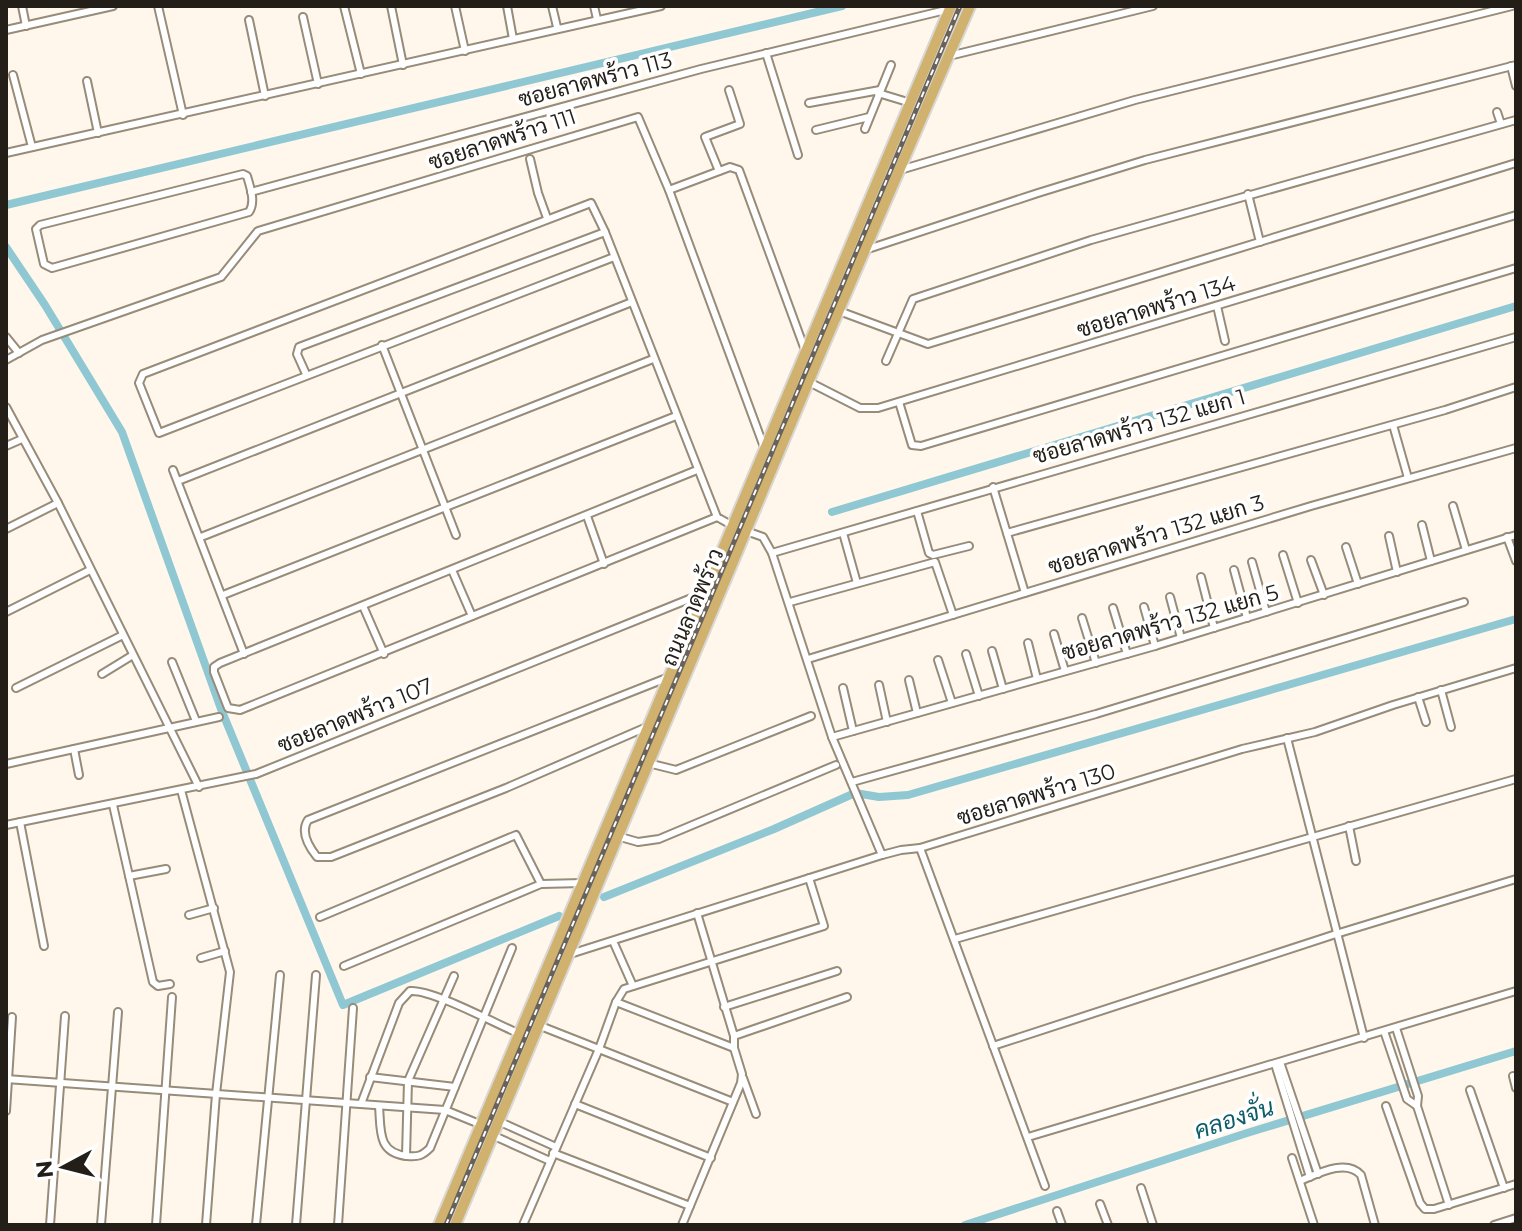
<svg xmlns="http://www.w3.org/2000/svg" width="1522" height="1231" font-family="Montserrat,Sarabun,sans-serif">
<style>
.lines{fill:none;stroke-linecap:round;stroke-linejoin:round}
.canal{stroke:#8fc8d3;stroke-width:8}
.minor-casing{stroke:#978b79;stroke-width:10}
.primary-casing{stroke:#d7d7d5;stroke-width:14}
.minor{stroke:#fff;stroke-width:6}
.primary{stroke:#d1b16e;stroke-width:10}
.rail-casing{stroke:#68625a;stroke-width:5}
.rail{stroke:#fff;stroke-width:2;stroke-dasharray:6;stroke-linecap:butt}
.labels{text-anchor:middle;stroke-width:7;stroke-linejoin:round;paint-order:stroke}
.street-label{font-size:22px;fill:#231f18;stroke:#fff}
.water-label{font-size:24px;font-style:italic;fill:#0e5d69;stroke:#fff}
</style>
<rect width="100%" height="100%" fill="#fff7eb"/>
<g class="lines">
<g class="canal">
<polyline points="6,205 842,6"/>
<polyline points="6,247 45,305 122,432 221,709 343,1005 559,916"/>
<polyline points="832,512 1516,306"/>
<polyline points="604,897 774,829 855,793 879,797 908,795 1516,619"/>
<polyline points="965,1225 1247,1133 1516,1051"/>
</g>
<defs>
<g id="minor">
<polyline points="22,6 26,26"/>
<polyline points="158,6 183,115"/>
<polyline points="344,6 361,74"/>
<polyline points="391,6 403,65"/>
<polyline points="455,6 465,51"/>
<polyline points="507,6 513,39"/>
<polyline points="552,6 557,27"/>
<polyline points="594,6 597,19"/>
<polyline points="303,17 318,84"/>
<polyline points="249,20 265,96"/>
<polyline points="6,30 113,6"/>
<polyline points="766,53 798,155"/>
<polyline points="949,56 1153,6"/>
<polyline points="1511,66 1516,86"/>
<polyline points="13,75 32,147"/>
<polyline points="87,81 98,133"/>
<polyline points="878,93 911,103"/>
<polyline points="809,103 880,90"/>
<polyline points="1497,112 1501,124"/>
<polyline points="865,129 891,65"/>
<polyline points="816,130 869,117"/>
<polyline points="6,153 661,6"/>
<polyline points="530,159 538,193 547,218"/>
<polyline points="900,170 1135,100 1512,6"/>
<polyline points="719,171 705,137 740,124 729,90"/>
<path d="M243 174 247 176C250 187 256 202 249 212L52 268 44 264 36 229 40 225Z"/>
<polyline points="669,190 730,167 739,170 805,350"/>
<polyline points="251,192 701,69 950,9"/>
<polyline points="1248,194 1260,242"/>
<polyline points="865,250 1038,193 1145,160 1516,65"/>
<polyline points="614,257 159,433 139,383 143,374 591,203 605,232 717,517 733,526"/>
<polyline points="1217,306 1225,341"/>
<polyline points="839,311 928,344 1516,163"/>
<polyline points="6,337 19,353"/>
<polyline points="382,345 456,535"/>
<polyline points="6,360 42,340 221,277 258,231 638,117 669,190 764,447"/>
<polyline points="886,361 913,299 1091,240 1516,120"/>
<polyline points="306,374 297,354 299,347 605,232"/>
<polyline points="809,382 860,408 878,408 1516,215"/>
<polyline points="899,402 912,445 921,446 1516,268"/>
<polyline points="6,407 58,503 199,787"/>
<polyline points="1393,425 1408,478"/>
<polyline points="6,446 22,439"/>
<polyline points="173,470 244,654"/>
<polyline points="697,470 220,663 214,667 214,672 228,708 240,710 717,517"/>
<polyline points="178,481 632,302"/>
<polyline points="993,487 1025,593"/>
<polyline points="1453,506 1466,550"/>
<polyline points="917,511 929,553 933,555 969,546"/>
<polyline points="587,516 604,564"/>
<polyline points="1422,525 1431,561"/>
<polyline points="6,529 58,503"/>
<polyline points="746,531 763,537 772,553 832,737 882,855"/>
<polyline points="843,533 857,583"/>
<polyline points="1007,533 1445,410 1516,387"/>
<polyline points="1389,536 1397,572"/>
<polyline points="201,537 653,359"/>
<polyline points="1507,537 1516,561"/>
<polyline points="1346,547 1358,584"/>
<polyline points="772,553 1516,337"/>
<polyline points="1283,555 1298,603"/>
<polyline points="1311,560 1324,595"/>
<polyline points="1252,562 1266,612"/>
<polyline points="452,570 472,616"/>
<polyline points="1234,570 1247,618"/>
<polyline points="1201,577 1214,628"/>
<polyline points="223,595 676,416"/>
<polyline points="1170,597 1181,638"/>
<polyline points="790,602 935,562 953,615"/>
<polyline points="363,606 384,654"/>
<polyline points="1144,607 1155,646"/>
<polyline points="1113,608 1127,654"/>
<polyline points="6,612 90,570"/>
<polyline points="1082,618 1096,663"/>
<polyline points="1054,634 1065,671"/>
<polyline points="1028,643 1037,679"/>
<polyline points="992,651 1003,689"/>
<polyline points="966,654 979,696"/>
<polyline points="808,659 1311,506 1516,448"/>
<polyline points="938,660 952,703"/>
<polyline points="172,662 196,721"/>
<polyline points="102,674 133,655"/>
<polyline points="909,680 917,713"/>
<polyline points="879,685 887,722"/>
<polyline points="16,688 123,635"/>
<polyline points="843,688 853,731"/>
<polyline points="1441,690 1451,727"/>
<polyline points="1418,697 1426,722"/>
<path d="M649 726 506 788 331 857H317C309 847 300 832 308 820L669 677"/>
<polyline points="832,737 1155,646 1516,535"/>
<polyline points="1287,738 1364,1038"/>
<polyline points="74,749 79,775"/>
<polyline points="648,763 676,770 811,716"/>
<polyline points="6,764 219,717"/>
<polyline points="852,782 1096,714 1464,602"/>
<polyline points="181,790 230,972 216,1094 206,1225"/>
<polyline points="113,805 153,982 158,986 170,984"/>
<polyline points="20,822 44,946"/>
<polyline points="6,825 256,774 704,593"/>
<polyline points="1349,826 1356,861"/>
<polyline points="617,836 638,842 659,839 836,765"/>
<polyline points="920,848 1045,1186"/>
<polyline points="129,876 166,869"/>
<polyline points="189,915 214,908"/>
<polyline points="320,917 516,835 541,884"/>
<polyline points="955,939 1516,779"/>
<polyline points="613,941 633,986"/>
<polyline points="567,955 882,855 901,850 920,848 1242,749 1315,732 1393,705 1516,668"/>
<polyline points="201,958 225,951"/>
<polyline points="344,966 541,884 583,883"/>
<polyline points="616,1002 734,1048"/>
<polyline points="724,1007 837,971"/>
<polyline points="538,1025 733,1102"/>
<polyline points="1384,1031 1407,1099 1417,1106 1418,1096 1396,1028"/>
<polyline points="734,1036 847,997"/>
<polyline points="993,1046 1336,934 1516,879"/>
<polyline points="1280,1062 1318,1174"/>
<polyline points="1275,1064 1310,1177"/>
<polyline points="1513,1076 1516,1088"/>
<polyline points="370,1077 455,1087"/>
<polyline points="743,1078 756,1114"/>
<polyline points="6,1079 445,1110 482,1125"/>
<polyline points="1470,1090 1504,1188"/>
<path d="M361 1104 399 1003 410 991C432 989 496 1024 520 1034"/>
<polyline points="575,1104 711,1158"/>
<path d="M379 1106C381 1130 377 1153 407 1156 418 1157 422 1156 430 1148L512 948"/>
<polyline points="1386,1106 1420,1203 1425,1209 1434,1209 1516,1184"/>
<polyline points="1417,1106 1449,1205"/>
<polyline points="6,1111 12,1017"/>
<polyline points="498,1121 556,1147"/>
<polyline points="492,1135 550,1161"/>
<polyline points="1028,1137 1516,991"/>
<polyline points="553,1153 690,1206"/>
<polyline points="406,1156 408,1081 454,976"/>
<polyline points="1292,1158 1314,1225"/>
<path d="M1300 1181C1317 1174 1346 1158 1361 1175L1375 1225"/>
<polyline points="1141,1188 1153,1225"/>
<polyline points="1100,1204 1108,1225"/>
<polyline points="1057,1211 1062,1225"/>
<polyline points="50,1225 65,1016"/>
<polyline points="101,1225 118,1012"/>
<polyline points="156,1225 172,997"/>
<polyline points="256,1225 280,975"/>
<polyline points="296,1225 316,975"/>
<polyline points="338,1225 353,1008"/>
<polyline points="523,1225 599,1049 616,1002 624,989 824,926 809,878"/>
<polyline points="682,1225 741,1083 742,1074 734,1048 734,1036 697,913"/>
<polyline points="1494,1225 1516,1218"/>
</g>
<g id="primary">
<polyline points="439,1225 951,6"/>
<polyline points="455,1225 823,347 970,6"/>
</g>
</defs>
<use href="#minor" class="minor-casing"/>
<use href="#primary" class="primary-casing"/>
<use href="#minor" class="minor"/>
<use href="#primary" class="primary"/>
<defs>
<polyline id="rail" points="446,1225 960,6"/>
</defs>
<use href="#rail" class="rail-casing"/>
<use href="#rail" class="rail"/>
</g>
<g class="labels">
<g class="street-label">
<text transform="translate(595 79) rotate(-15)" y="8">ซอยลาดพร้าว 113</text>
<text transform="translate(502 139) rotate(-18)" y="8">ซอยลาดพร้าว 111</text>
<text transform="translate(1156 306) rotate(-17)" y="8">ซอยลาดพร้าว 134</text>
<text transform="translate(1139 426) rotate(-16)" y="8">ซอยลาดพร้าว 132 แยก 1</text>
<text transform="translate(1156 534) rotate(-17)" y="8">ซอยลาดพร้าว 132 แยก 3</text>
<text transform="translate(692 607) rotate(-67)" y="8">ถนนลาดพร้าว</text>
<text transform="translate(1170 622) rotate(-16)" y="8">ซอยลาดพร้าว 132 แยก 5</text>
<text transform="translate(355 715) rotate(-22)" y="8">ซอยลาดพร้าว 107</text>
<text transform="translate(1036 794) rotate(-17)" y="8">ซอยลาดพร้าว 130</text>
</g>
<g class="water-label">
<text transform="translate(1234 1119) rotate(-18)" y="8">คลองจั่น</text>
</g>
</g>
<rect width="1522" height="1231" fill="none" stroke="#231f18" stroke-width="16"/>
<g transform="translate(64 1167) rotate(263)" stroke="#ffffff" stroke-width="6" paint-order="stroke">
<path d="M0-6L14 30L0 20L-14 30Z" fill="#231f18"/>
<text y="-12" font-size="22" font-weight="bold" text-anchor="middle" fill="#231f18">N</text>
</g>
</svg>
